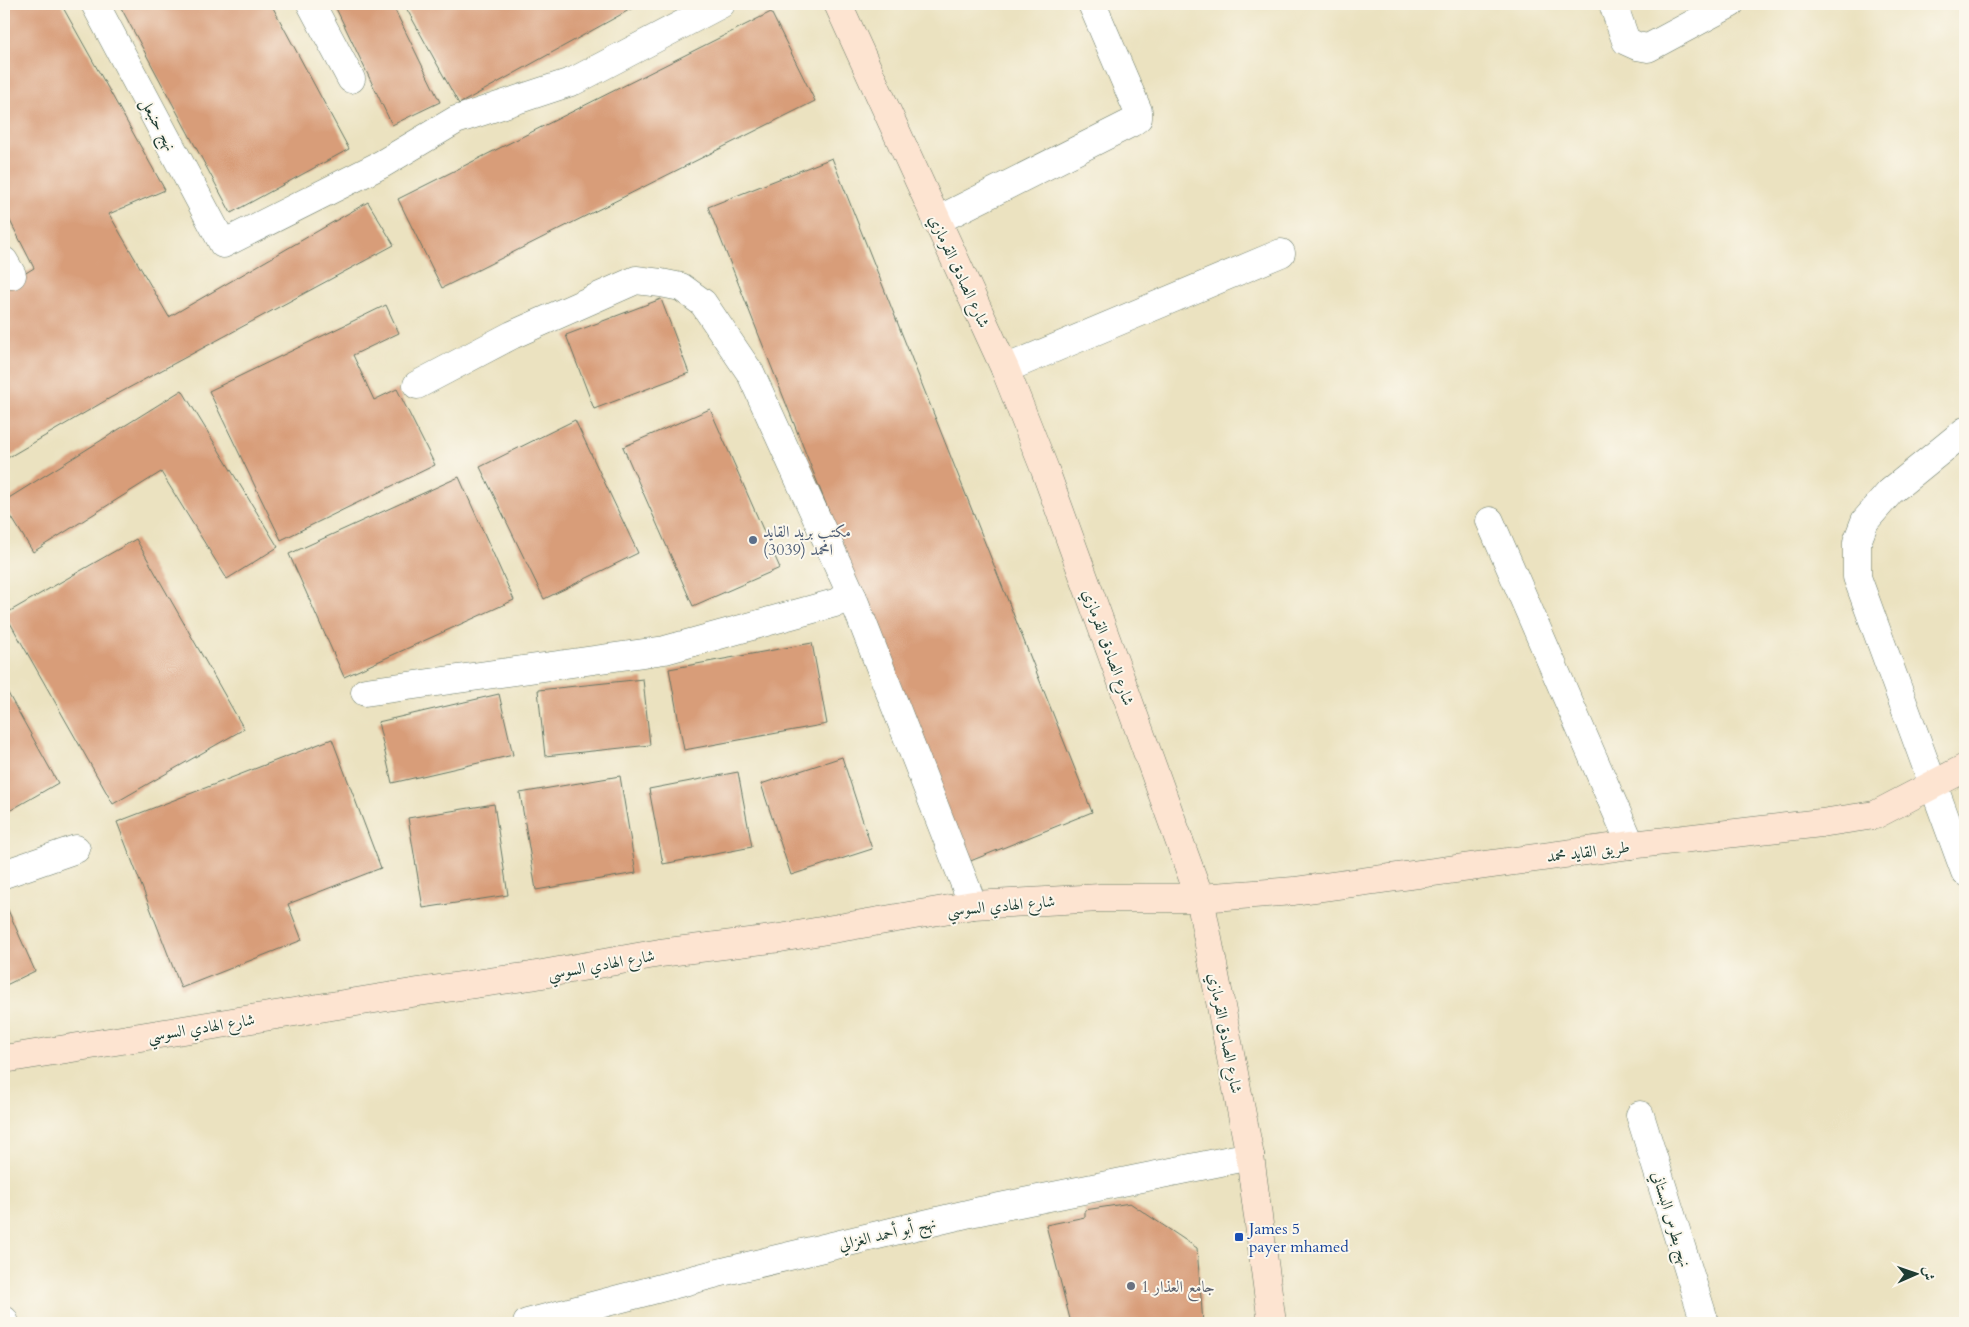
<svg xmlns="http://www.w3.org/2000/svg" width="1969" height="1327" font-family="Cardo,Amiri,serif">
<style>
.building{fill:#d89d79}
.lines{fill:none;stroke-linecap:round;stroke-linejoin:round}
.street-casing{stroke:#667765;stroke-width:29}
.secondary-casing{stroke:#667765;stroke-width:29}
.street{stroke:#fff;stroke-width:28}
.secondary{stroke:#fde4d1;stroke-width:28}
.service-dot{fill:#5c6f8a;stroke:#fbf7ec;stroke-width:2}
.transit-dot{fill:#1a4fb4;stroke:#fbf7ec;stroke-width:2}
.worship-dot{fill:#6b7280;stroke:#fbf7ec;stroke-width:2}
.labels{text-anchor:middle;stroke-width:4;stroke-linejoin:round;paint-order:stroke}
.street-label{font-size:16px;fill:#1f3d34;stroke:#fbf7ec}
.service-label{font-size:16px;fill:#4e5e75;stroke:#fbf7ec;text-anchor:start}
.transit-label{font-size:16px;fill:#164399;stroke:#fbf7ec;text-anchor:start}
.worship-label{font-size:16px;fill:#5b616d;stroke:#fbf7ec;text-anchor:start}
</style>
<rect width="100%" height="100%" fill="#fbf7ec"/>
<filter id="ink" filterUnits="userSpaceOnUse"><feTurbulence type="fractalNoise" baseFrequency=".02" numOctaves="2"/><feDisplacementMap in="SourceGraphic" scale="10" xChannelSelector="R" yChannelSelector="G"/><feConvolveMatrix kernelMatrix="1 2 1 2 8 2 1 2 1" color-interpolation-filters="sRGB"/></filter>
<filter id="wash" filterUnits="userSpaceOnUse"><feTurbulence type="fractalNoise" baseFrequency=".0096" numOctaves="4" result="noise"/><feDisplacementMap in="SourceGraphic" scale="20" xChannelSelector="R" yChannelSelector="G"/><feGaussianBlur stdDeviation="1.12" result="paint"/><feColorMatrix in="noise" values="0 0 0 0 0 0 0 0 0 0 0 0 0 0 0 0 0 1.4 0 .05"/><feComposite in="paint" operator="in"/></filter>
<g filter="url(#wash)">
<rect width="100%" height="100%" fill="#ebe2c0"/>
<g id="blocks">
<g class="building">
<polygon points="4,4 61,4 165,190 109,214 169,317 368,202 394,245 110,398 4,460 4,286 34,268 4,209"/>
<polygon points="119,4 271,4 349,149 231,213"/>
<polygon points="334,4 392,4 440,102 392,125"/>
<polygon points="404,4 640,4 459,104"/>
<polygon points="771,12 815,101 442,288 398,199"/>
<polygon points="832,158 1092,812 968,862 708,207"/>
<polygon points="661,299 689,373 594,409 566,335"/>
<polygon points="386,305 399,333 353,355 374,400 397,389 435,465 281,540 209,391"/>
<polygon points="182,390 278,547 227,579 161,472 33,552 4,505 4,501"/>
<polygon points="710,409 780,568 693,606 623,447"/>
<polygon points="575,420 638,553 544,599 480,467"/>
<polygon points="459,477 514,600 344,677 289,554"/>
<polygon points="136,539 244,729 113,804 5,614"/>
<polygon points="812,643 827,724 684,750 669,669"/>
<polygon points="643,679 650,745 545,756 538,690"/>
<polygon points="4,686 58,783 4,814"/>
<polygon points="499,694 513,755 392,783 378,722"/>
<polygon points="332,739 381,868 288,904 302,940 181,988 117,822"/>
<polygon points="842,757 872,849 791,875 761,784"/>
<polygon points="738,772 752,847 663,864 649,789"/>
<polygon points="620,776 636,873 536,890 520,793"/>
<polygon points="494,804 508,895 423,908 408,818"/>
<polygon points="4,901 35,971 4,986"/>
<polygon points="1130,1203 1197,1248 1203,1323 1071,1323 1046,1225 1085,1217 1085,1210"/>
</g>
</g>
</g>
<g filter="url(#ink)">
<use href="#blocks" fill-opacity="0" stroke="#667765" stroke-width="1"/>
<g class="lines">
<defs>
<g id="street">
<polyline points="95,4 223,244 382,164 456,120 574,81 721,4"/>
<polyline points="311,4 351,79"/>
<polyline points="1613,4 1626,41 1637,46 1648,48 1730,4"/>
<polyline points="936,221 1131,123 1138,118 1138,111 1092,4"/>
<polyline points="4,261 12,275"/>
<polyline points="1005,369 1281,253"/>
<polyline points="417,385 512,335 636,280 661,283 681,287 703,303 751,374 853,598 973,905"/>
<polyline points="1965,431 1890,492 1865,521 1857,542 1857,577 1965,872"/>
<polyline points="1490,521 1631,845"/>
<polyline points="365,692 665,650 853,598"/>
<polyline points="4,874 76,849"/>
<polyline points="1640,1115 1705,1323"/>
<polyline points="4,1320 5,1323"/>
<polyline points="527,1323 718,1273 975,1212 1250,1156"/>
</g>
<g id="secondary">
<polyline points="838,4 1005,369 1045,470 1200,898 1250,1156 1272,1323"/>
<polyline points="4,1059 418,992 531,976 660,953 780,938 973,905 1100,898 1200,898 1294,891 1631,845 1821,823 1875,815 1965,768"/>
</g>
</defs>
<use href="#street" class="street-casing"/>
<use href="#secondary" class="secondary-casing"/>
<use href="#street" class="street"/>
<use href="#secondary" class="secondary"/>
</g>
</g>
<circle class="service-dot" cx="753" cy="540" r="5"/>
<rect class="transit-dot" x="1234" y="1232" width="10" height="10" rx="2.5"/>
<circle class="worship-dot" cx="1131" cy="1286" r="5"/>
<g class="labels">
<g class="street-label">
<text transform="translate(159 124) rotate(62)" y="6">نهج حنبعل</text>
<text transform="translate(960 271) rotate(65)" y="6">شارع الصادق القرمازي</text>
<text transform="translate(1109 647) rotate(70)" y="6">شارع الصادق القرمازي</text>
<text transform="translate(1588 851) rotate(-7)" y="6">طريق القايد محمد</text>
<text transform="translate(1001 905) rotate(-5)" y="6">شارع الهادي السوسي</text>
<text transform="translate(601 964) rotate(-10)" y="6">شارع الهادي السوسي</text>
<text transform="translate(201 1027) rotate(-9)" y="6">شارع الهادي السوسي</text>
<text transform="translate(1226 1033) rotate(79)" y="6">شارع الصادق القرمازي</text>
<text transform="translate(1672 1219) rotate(73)" y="6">نهج بطرس البستاني</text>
<text transform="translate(887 1233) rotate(-13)" y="6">نهج أبو أحمد الغزالي</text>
</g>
<g class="service-label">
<text x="763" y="537">مكتب بريد القايد<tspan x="763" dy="18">امحمد (3039)</tspan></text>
</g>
<g class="transit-label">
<text x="1249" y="1234">James 5<tspan x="1249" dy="18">payer mhamed</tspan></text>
</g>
<g class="worship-label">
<text x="1141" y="1292">جامع العذار 1</text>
</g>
</g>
<rect width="1969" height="1327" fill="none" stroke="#fbf7ec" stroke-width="20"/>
<g transform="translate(1916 1274) rotate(88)" stroke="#fbf7ec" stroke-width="4" paint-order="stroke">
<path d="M0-4L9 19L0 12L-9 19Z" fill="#1f3d34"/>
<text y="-8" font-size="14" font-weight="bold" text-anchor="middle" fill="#1f3d34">ش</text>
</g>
</svg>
